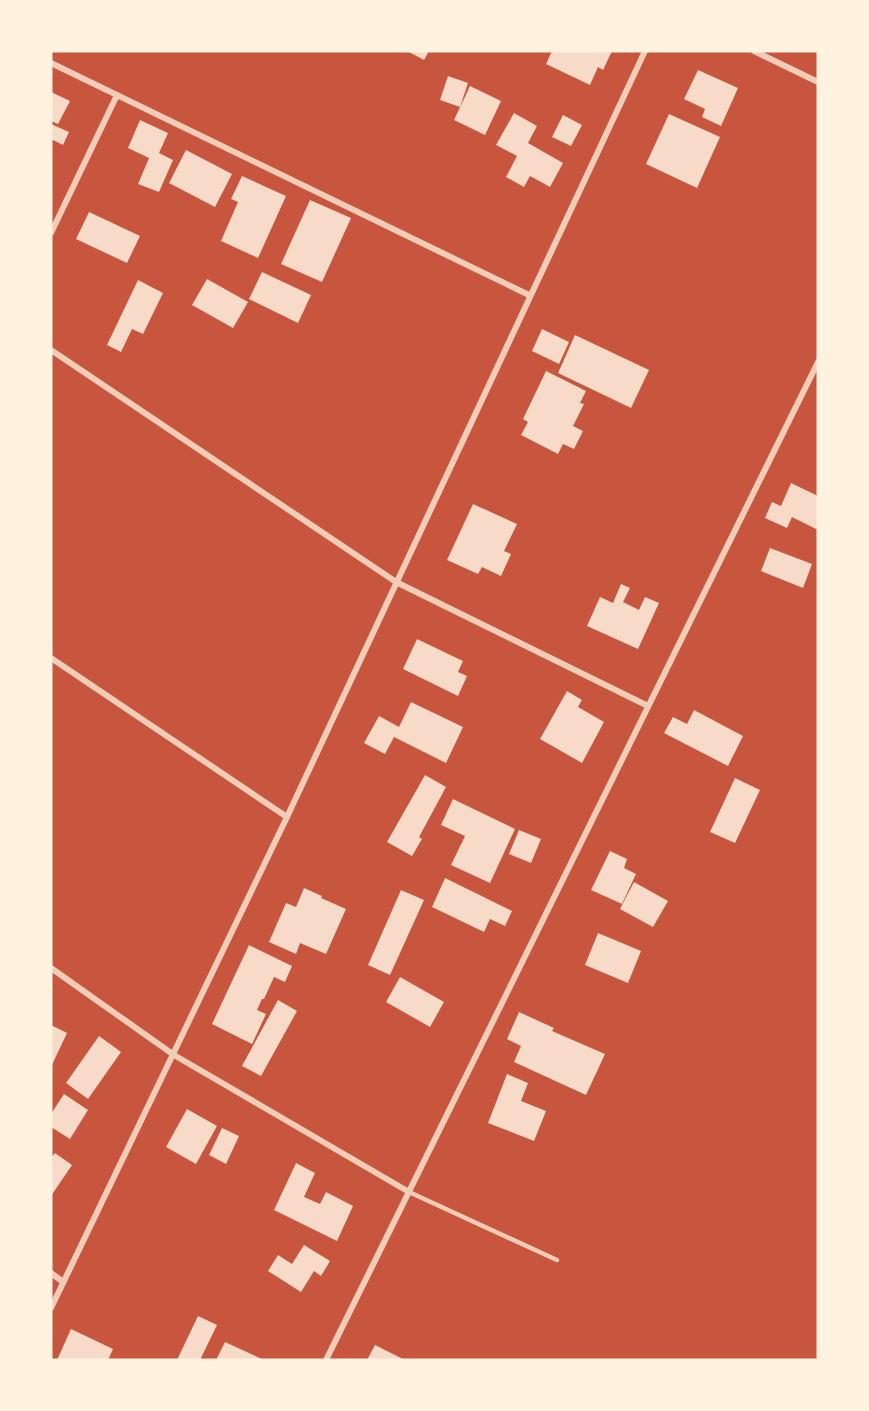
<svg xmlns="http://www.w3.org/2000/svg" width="869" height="1411" font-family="Ubuntu,sans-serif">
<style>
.building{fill:#f7dbc8}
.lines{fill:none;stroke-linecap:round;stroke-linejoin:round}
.service{stroke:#f1ccb7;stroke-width:4.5}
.minor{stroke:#f1ccb7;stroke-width:6}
</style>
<rect width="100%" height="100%" fill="#c8553d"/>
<g class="building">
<polygon points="407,51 429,51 424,60"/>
<polygon points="552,51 612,51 603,70 598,67 590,85 546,64"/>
<polygon points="698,70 738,88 721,126 702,117 705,109 684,99"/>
<polygon points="448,76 468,83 460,107 440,100"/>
<polygon points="470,86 501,101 485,135 454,120"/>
<polygon points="51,92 70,101 58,124 51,121"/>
<polygon points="514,113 537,126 528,143 563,163 550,187 530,176 524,187 506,177 517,156 496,145"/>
<polygon points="669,114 720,137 697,188 646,164"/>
<polygon points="563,115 582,125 571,146 552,137"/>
<polygon points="140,120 168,133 159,153 173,160 159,192 138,184 149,158 128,148"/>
<polygon points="51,124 69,132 63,145 51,139"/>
<polygon points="186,150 232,174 215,207 169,183"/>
<polygon points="242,176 286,196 258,258 221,241 238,202 231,199"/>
<polygon points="310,200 351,218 322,282 281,264"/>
<polygon points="89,212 140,236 127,263 76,239"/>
<polygon points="262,272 311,295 298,323 249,299"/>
<polygon points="207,279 248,302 233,328 192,305"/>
<polygon points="138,280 163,293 143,334 132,329 121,352 107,345"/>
<polygon points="542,329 569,342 559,364 532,351"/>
<polygon points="575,335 649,370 631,408 558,373"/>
<polygon points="546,371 586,391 580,403 584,404 573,426 583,431 574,449 563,444 558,454 521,435 528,422 523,419"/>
<polygon points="791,483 818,496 818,530 792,517 787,528 765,518 772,502 781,506"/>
<polygon points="473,504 517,524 504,551 511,554 501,576 482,567 478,574 447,560"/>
<polygon points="770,548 812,564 803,588 761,571"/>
<polygon points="621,584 630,588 623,602 639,610 645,597 659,603 638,649 587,626 600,597 613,603"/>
<polygon points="417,639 463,661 458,672 467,676 458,696 403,669"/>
<polygon points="567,691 582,700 578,707 604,722 582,763 540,739"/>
<polygon points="411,702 463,727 446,763 394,737 385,754 364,743 379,716 399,727"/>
<polygon points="694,710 743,736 728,766 664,733 673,717 687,724"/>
<polygon points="425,775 446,787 419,837 422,839 412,856 387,842"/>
<polygon points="735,778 760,790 735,843 710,832"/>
<polygon points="453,799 515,829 490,883 451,865 465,836 441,825"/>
<polygon points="519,830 541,839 531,863 509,854"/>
<polygon points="610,851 627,859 624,868 636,874 622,904 591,890"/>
<polygon points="445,878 512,911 505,926 490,919 484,932 432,907"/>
<polygon points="634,882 668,901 653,927 620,909"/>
<polygon points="304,888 322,896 321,898 346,909 326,954 300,943 296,954 269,942 286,903 296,907"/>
<polygon points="401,890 424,900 390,975 368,965"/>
<polygon points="598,933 641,951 628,983 585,965"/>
<polygon points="249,945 292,966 285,982 274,977 264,999 262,999 257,1010 266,1014 252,1044 212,1024"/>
<polygon points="400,977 444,1002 430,1027 386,1002"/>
<polygon points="278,1000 297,1011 261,1076 242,1066"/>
<polygon points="519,1012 554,1028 552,1031 605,1054 586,1095 514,1062 521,1046 507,1039"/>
<polygon points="51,1025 67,1033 51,1067"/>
<polygon points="99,1036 121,1052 88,1099 66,1083"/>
<polygon points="507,1074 528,1083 521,1101 546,1111 534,1141 488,1123"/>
<polygon points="64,1094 88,1110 70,1139 51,1127 51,1114"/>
<polygon points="187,1109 217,1126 196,1164 166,1147"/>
<polygon points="222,1128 239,1136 226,1164 209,1155"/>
<polygon points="55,1153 72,1165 51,1196 51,1158"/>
<polygon points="296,1163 315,1173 304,1197 320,1204 326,1192 353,1206 337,1241 274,1210"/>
<polygon points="304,1245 330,1261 321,1276 314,1271 301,1292 268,1271 278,1255 292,1264"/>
<polygon points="198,1316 217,1325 200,1360 177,1360"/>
<polygon points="71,1329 113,1349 108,1360 57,1360"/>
<polygon points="225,1342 264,1360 216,1360"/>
<polygon points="375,1345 405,1360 367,1360"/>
</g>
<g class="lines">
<polyline class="service" points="409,1192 557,1260"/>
<g class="minor">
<polyline points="754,51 818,82"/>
<polyline points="51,63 529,295"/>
<polyline points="51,233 117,95"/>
<polyline points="51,350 396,582 648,706"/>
<polyline points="51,658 287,817"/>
<polyline points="51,968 174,1055 409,1192"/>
<polyline points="51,1273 63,1282"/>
<path d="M51 1308C129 1144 209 981 287 817 406 562 524 306 645 51"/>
<polyline points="326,1360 818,362"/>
</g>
</g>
<rect width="869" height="1411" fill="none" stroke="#fff3e0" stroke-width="105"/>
</svg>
